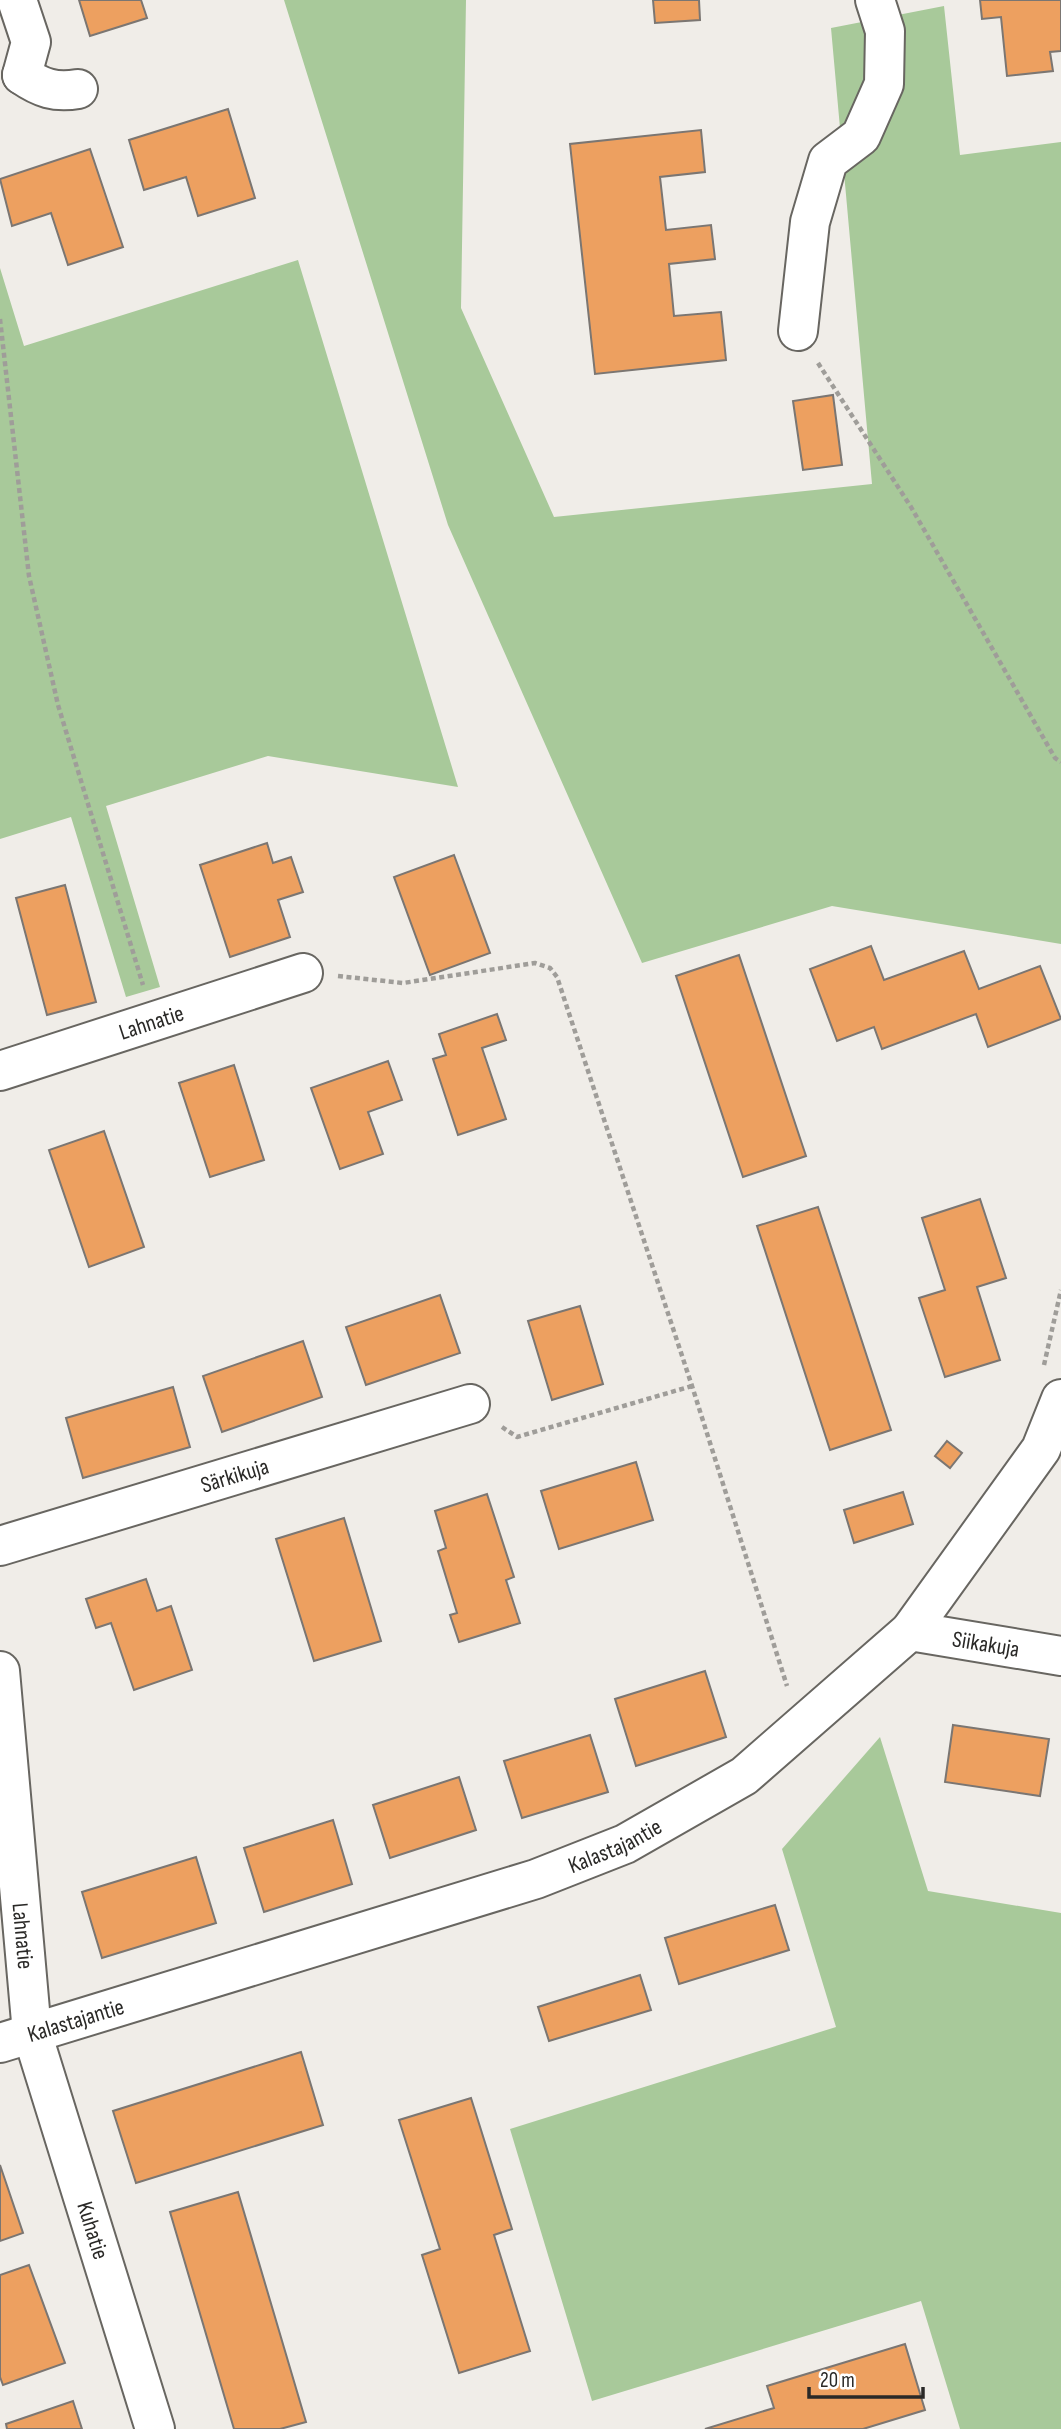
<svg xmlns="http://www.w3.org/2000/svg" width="1061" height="2429" font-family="'Sofia Sans Condensed',sans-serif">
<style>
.green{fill:#a8c99a}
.building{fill:#eda060;stroke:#7b7672;stroke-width:2}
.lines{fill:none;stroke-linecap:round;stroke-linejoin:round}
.minor-casing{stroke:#686661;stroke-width:42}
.path{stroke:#9f9d99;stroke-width:4.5;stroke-dasharray:5 3.5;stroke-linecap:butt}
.minor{stroke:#fff;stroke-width:38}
.labels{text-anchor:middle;stroke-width:5;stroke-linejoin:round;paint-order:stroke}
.street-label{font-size:23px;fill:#2a2927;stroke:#fff}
</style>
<rect width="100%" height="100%" fill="#f0ede8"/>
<g class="green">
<polygon points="284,0 466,0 461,308 554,517 872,484 831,28 944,6 960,155 1061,142 1061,944 832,906 642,963 448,525"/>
<polygon points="298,260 458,787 268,756 106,806 160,987 126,997 71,817 0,839 0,268 24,346"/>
<polygon points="880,1737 928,1891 1061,1913 1061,2429 960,2429 921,2301 592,2401 510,2129 836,2027 782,1849"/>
</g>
<g class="building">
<polygon points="79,0 141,0 147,18 90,36"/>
<polygon points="653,0 699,0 700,20 655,23"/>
<polygon points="980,0 1061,0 1061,51 1050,52 1053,71 1007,76 1001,17 982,19"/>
<polygon points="228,109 255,198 198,216 186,177 144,190 129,140"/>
<polygon points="701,130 705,172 660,177 666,230 711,225 715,259 669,264 674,316 721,312 726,360 595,374 570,144"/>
<polygon points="90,149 123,247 68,265 51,213 12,226 0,179"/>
<polygon points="833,395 842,465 803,470 793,401"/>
<polygon points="267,843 273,863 291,857 303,892 278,900 290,937 230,957 200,865"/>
<polygon points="454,855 490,953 430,975 394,877"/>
<polygon points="65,885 96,1002 47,1015 16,898"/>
<polygon points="871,946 884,980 964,951 979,989 1040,966 1061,1019 988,1047 976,1014 882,1049 874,1027 837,1041 810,969"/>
<polygon points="739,955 806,1156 743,1177 676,976"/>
<polygon points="497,1014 506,1040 482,1048 506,1119 458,1135 433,1059 446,1055 439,1034"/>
<polygon points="388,1061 402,1100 368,1112 383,1154 340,1169 311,1088"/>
<polygon points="234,1065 264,1160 210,1177 179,1083"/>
<polygon points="104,1131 144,1247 89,1267 49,1150"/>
<polygon points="980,1199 1006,1278 977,1287 1000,1360 945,1377 919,1298 945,1290 922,1218"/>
<polygon points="818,1207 891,1430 830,1450 757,1226"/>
<polygon points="440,1295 460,1353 366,1385 346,1327"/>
<polygon points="580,1306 603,1384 552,1400 528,1321"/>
<polygon points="303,1341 322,1397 222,1432 203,1376"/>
<polygon points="173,1387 190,1447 83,1478 66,1418"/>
<polygon points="947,1441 962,1453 950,1468 935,1456"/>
<polygon points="636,1462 653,1520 559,1549 541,1491"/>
<polygon points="903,1492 913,1524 854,1543 844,1510"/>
<polygon points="487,1494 514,1577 506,1580 520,1623 459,1642 450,1615 457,1613 438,1551 446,1548 435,1511"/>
<polygon points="344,1518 381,1641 314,1661 276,1539"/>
<polygon points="146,1579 157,1611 171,1606 192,1670 134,1690 111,1623 96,1628 86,1599"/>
<polygon points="705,1671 726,1737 636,1766 615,1699"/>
<polygon points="953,1725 1049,1739 1040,1796 945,1782"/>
<polygon points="590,1735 608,1792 522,1818 504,1761"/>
<polygon points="459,1777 476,1830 390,1858 373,1805"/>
<polygon points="333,1820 352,1884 264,1912 244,1848"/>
<polygon points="196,1857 216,1923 102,1958 82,1892"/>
<polygon points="775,1905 789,1950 679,1984 665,1938"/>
<polygon points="640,1975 651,2010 549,2041 538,2007"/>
<polygon points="301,2052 323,2125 136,2183 113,2111"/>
<polygon points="471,2098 512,2229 494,2235 530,2351 459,2373 422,2255 440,2249 399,2120"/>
<polygon points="0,2165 23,2233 0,2241"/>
<polygon points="238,2192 306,2422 280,2429 234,2429 170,2212"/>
<polygon points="29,2265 65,2363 3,2385 0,2377 0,2275"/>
<polygon points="905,2344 925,2410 863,2429 705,2429 774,2408 767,2386"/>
<polygon points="73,2401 82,2429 7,2429 6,2424"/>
</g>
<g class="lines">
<defs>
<g id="minor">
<polyline points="17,0 31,42 22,75"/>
<path d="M22 75C41 88 55 93 78 89"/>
<polyline points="798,331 810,222 828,161 861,136 884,84 885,31 875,0"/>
<path id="s1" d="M0 1071 303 973"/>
<path id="s2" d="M0 1546 470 1404"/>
<path id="s3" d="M910 1631 1061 1656"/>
<path id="s4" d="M0 1671 32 2033 155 2429"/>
<path id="s5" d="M0 2043 536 1879 625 1844 744 1776 910 1631 1041 1449 1061 1399"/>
</g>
</defs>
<use href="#minor" class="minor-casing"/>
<g class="path">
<polyline points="0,319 29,576 58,705 143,985"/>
<polyline points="818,363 911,507 1055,758 1061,762"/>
<polyline points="338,976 403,983 535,963 550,968 557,977 692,1386 787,1686"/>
<polyline points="1044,1365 1061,1290"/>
<polyline points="502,1427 517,1437 692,1386"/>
</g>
<use href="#minor" class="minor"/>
</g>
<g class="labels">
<g class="street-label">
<text dy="8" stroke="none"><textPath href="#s1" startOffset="159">Lahnatie</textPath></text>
<text dy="8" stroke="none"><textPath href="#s2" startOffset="245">Särkikuja</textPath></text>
<text dy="8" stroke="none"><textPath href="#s3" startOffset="77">Siikakuja</textPath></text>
<text dy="8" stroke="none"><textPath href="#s5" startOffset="646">Kalastajantie</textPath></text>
<text dy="8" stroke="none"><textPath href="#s4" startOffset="266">Lahnatie</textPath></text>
<text dy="8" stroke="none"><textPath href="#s5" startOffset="79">Kalastajantie</textPath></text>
<text dy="8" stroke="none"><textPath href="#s4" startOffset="570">Kuhatie</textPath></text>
</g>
</g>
<path d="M809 2387v10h114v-10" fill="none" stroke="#2a2927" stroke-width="3.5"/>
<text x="820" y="2387" font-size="21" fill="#2a2927" stroke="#ffffff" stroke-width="5" paint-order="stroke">20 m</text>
</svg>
